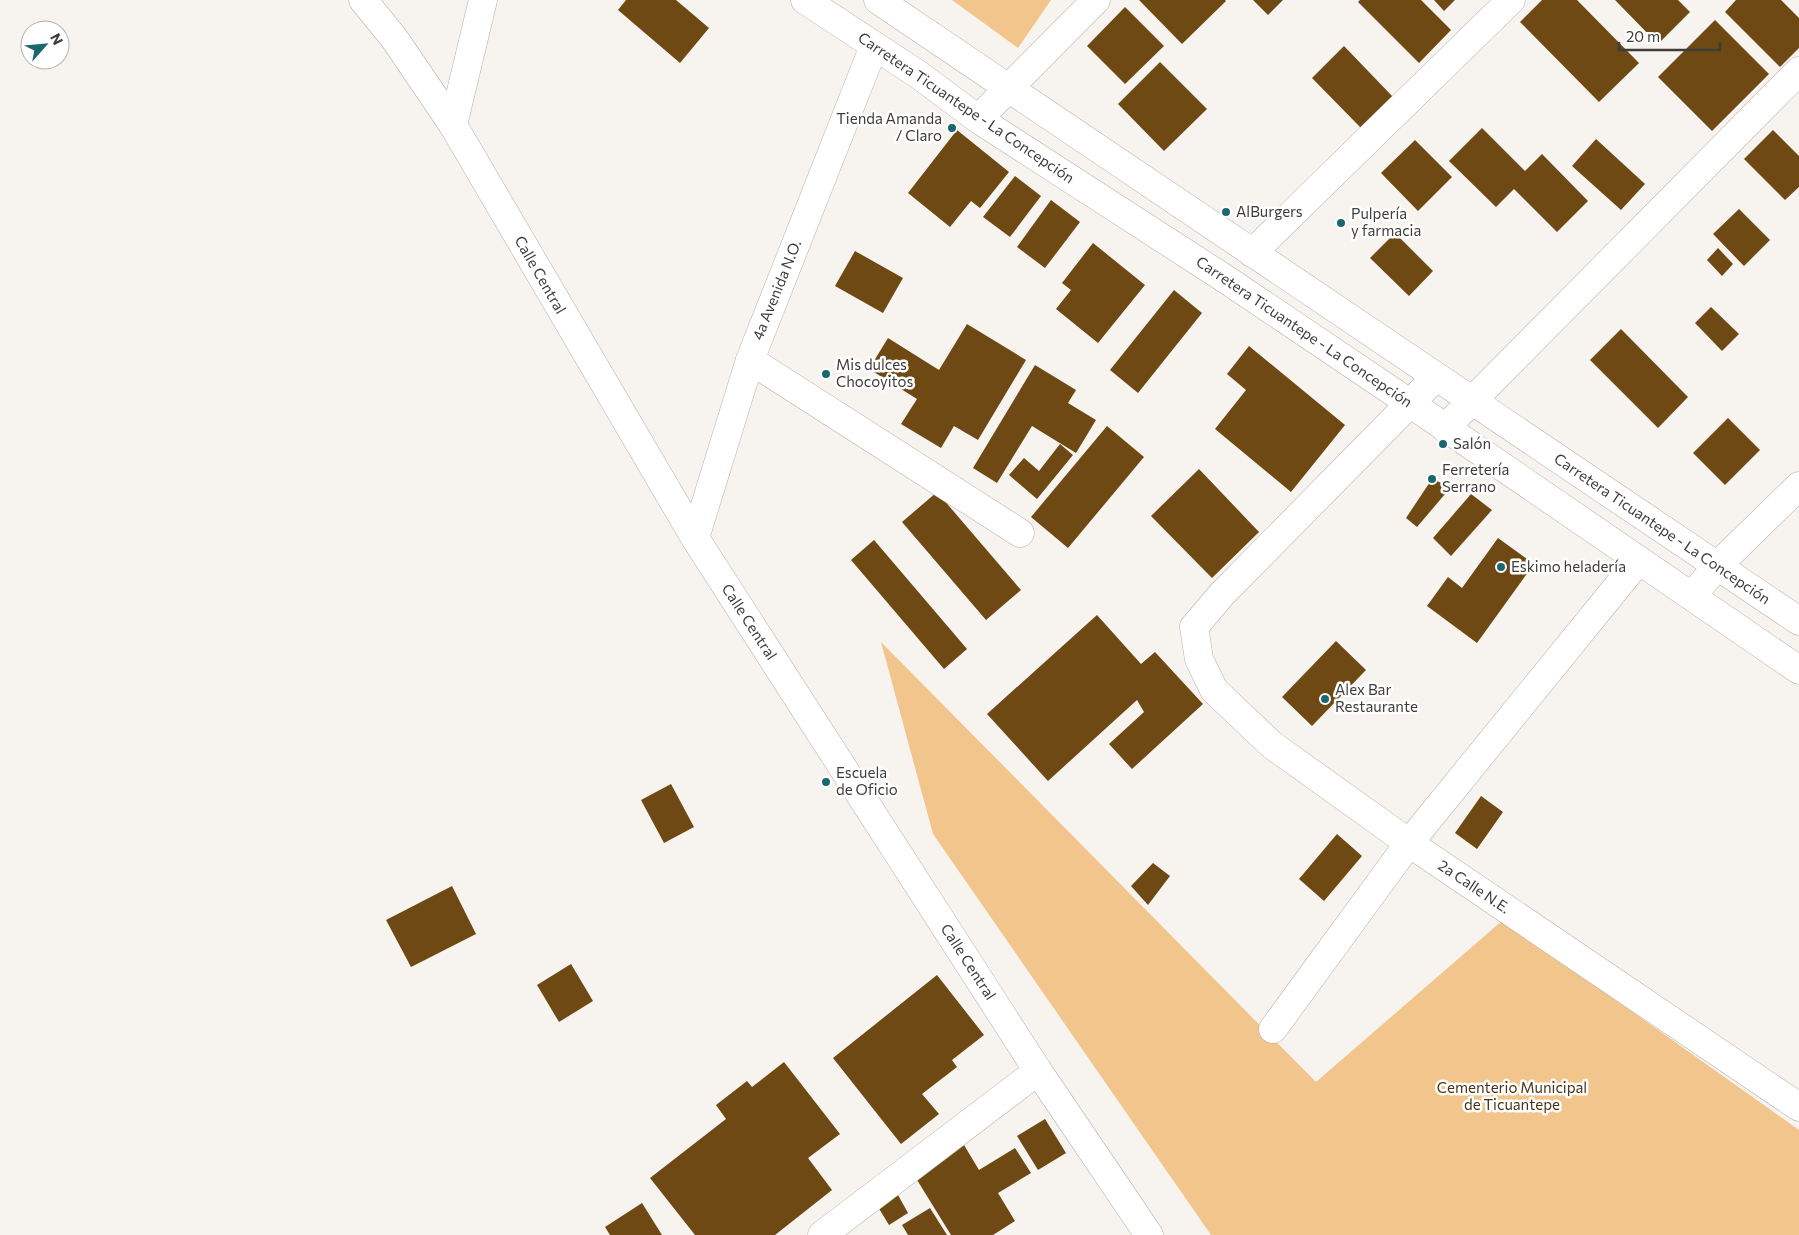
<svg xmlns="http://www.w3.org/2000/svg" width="1799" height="1235" font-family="Commissioner,sans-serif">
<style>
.green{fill:#f2c58c}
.building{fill:#6e4913}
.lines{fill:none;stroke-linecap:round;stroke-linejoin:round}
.minor-casing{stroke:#b5b1ad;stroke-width:29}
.secondary-casing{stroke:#b5b1ad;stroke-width:29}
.minor{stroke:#fff;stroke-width:28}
.secondary{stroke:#fff;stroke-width:28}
.poi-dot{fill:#1b6770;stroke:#fff;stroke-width:2}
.labels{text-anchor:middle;stroke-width:5;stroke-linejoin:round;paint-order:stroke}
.street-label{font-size:15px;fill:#3e3d3b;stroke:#fff}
.poi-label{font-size:15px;fill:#3e3d3b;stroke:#fff;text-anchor:start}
.park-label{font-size:15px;fill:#493416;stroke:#fff}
</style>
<rect width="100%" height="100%" fill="#f7f3ee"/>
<g class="green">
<polygon points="952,0 1051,0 1018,48"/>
<polygon points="881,642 1316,1082 1503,920 1799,1130 1799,1235 1211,1235 933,834"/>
</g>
<g class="building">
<polygon points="626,0 676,0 709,28 680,63 618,10"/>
<polygon points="1139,0 1225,0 1226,1 1182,44"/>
<polygon points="1253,0 1283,0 1268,15"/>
<polygon points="1360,0 1421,0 1451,30 1419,63 1358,2"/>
<polygon points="1434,0 1455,0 1444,11"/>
<polygon points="1542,0 1577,0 1639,63 1599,102 1520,22"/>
<polygon points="1615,0 1678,0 1690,12 1658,44"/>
<polygon points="1736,0 1781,0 1799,18 1799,48 1780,67 1725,12"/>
<polygon points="1125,7 1164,46 1125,84 1087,46"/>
<polygon points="1715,20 1769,74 1712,131 1658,77"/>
<polygon points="1344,46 1393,97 1361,128 1312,78"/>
<polygon points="1160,62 1207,109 1164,151 1118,104"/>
<polygon points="1482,128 1525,171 1542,154 1588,201 1557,232 1514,189 1496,207 1449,161"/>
<polygon points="957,130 1009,172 980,208 971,201 950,227 908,193"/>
<polygon points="1773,130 1799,156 1799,187 1785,200 1744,159"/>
<polygon points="1596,139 1645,184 1621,210 1572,166"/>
<polygon points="1415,140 1452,177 1418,211 1381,173"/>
<polygon points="1015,176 1041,196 1010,237 983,217"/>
<polygon points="1051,200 1080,222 1045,268 1017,247"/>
<polygon points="1739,209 1770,240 1744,266 1713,234"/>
<polygon points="1395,233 1433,271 1409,296 1370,258"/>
<polygon points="1093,243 1145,285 1098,343 1056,309 1071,290 1062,283"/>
<polygon points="1718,248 1733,264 1722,276 1707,260"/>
<polygon points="855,251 903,278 883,313 835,286"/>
<polygon points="1174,290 1202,313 1138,393 1110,370"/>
<polygon points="1711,307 1739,334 1722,351 1695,323"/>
<polygon points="967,324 1026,360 978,440 954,426 941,448 901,424 917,399 869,369 888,338 939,370"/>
<polygon points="1621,329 1688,397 1658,428 1590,360"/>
<polygon points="1249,346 1345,425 1291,492 1215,429 1246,390 1227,374"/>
<polygon points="1035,365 1076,390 1068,403 1096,420 1076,453 1032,426 997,483 973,468"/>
<polygon points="1728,418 1760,450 1725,485 1693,453"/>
<polygon points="1107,426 1144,457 1068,548 1031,517"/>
<polygon points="1060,444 1073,455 1037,499 1009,475 1024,458 1039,471"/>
<polygon points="1199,469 1259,532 1212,578 1151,516"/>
<polygon points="1432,479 1451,487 1417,527 1406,518"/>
<polygon points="937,492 1021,590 986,620 902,522"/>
<polygon points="1471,494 1492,510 1451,556 1433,538"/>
<polygon points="1498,538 1534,564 1477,643 1427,606 1448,577 1462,588"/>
<polygon points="874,540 967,649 944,669 851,560"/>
<polygon points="1097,615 1141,664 1155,652 1203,704 1132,769 1109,744 1144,712 1137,700 1048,781 987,714"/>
<polygon points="1336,641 1366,670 1312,726 1282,697"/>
<polygon points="671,784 694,827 664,843 641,800"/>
<polygon points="1481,796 1503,812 1477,849 1455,833"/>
<polygon points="1337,834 1362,856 1324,901 1299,879"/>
<polygon points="1153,863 1170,876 1148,905 1131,886"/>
<polygon points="452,886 476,934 411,967 386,920"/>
<polygon points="571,964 593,1001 559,1022 537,985"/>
<polygon points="937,975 984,1035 952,1060 957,1067 922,1094 939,1114 901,1144 833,1058"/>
<polygon points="784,1062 840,1134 808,1158 832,1190 775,1235 695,1235 650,1178 726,1119 716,1105 747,1081 752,1087"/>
<polygon points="1045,1119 1066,1153 1038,1170 1017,1136"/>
<polygon points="964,1145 979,1170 1015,1148 1031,1173 998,1193 1015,1221 993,1235 951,1235 914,1175"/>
<polygon points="898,1195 908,1213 889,1225 878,1207"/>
<polygon points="642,1203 662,1235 610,1235 605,1227"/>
<polygon points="930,1208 947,1235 908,1235 902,1225"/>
</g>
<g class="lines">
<defs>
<g id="minor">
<polyline points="363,0 394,38 453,125 695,538 1038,1071 1149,1235"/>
<polyline points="978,119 1096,0"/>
<polyline points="453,125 483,0"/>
<polyline points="1252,253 1511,0"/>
<polyline points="750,360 1020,533"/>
<polyline points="1436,377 1222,594 1194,627 1199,659 1214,690 1272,745 1409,843 1799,1107"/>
<polyline points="1445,428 1799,71"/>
<polyline points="695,538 750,360 874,46"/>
<polyline points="1692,596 1717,566 1799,486"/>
<polyline points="1273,1029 1409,843 1639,560"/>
<polyline points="822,1235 1038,1071"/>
</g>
<g id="secondary">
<polyline points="805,0 919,75 978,119 1227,280 1411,404 1799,670"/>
<polyline points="878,0 1799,621"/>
</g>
</defs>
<use href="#minor" class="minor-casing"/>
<use href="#secondary" class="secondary-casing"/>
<use href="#minor" class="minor"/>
<use href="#secondary" class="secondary"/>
</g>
<g class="poi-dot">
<circle cx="952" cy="128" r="5"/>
<circle cx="1226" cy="212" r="5"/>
<circle cx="1341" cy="223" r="5"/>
<circle cx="826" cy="374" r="5"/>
<circle cx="1443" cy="444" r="5"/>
<circle cx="1432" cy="479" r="5"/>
<circle cx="1501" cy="567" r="5"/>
<circle cx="1325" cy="699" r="5"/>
<circle cx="826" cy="782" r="5"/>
</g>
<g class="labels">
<g class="street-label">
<text transform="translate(966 108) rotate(34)" y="5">Carretera Ticuantepe - La Concepción</text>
<text transform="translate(540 275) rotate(60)" y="5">Calle Central</text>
<text transform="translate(777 290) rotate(-68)" y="5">4a Avenida N.O.</text>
<text transform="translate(1304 332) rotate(34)" y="5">Carretera Ticuantepe - La Concepción</text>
<text transform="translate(1662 529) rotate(34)" y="5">Carretera Ticuantepe - La Concepción</text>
<text transform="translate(749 622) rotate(57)" y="5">Calle Central</text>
<text transform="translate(1474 887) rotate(34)" y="5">2a Calle N.E.</text>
<text transform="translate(968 962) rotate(57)" y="5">Calle Central</text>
</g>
<g class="poi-label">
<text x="942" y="124" text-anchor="end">Tienda Amanda<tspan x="942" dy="17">/ Claro</tspan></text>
<text x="1236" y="217">AlBurgers</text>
<text x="1351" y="219">Pulpería<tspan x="1351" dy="17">y farmacia</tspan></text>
<text x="836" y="370">Mis dulces<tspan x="836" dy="17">Chocoyitos</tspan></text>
<text x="1453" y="449">Salón</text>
<text x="1442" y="475">Ferretería<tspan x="1442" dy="17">Serrano</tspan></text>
<text x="1511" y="572">Eskimo heladería</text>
<text x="1335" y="695">Alex Bar<tspan x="1335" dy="17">Restaurante</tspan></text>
<text x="836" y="778">Escuela<tspan x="836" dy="17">de Oficio</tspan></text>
</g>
<g class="park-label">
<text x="1512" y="1093">Cementerio Municipal<tspan x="1512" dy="17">de Ticuantepe</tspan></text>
</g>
</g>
<g transform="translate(45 45) rotate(63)"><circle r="24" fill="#ffffff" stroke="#b2b1b1"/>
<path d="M0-4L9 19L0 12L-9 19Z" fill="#1b6770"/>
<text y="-8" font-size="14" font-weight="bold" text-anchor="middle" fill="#3e3d3b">N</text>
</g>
<path d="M1619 42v8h101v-8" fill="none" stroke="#3e3d3b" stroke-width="2.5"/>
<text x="1626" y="42" font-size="15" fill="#3e3d3b" stroke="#ffffff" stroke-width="4" paint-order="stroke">20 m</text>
</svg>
